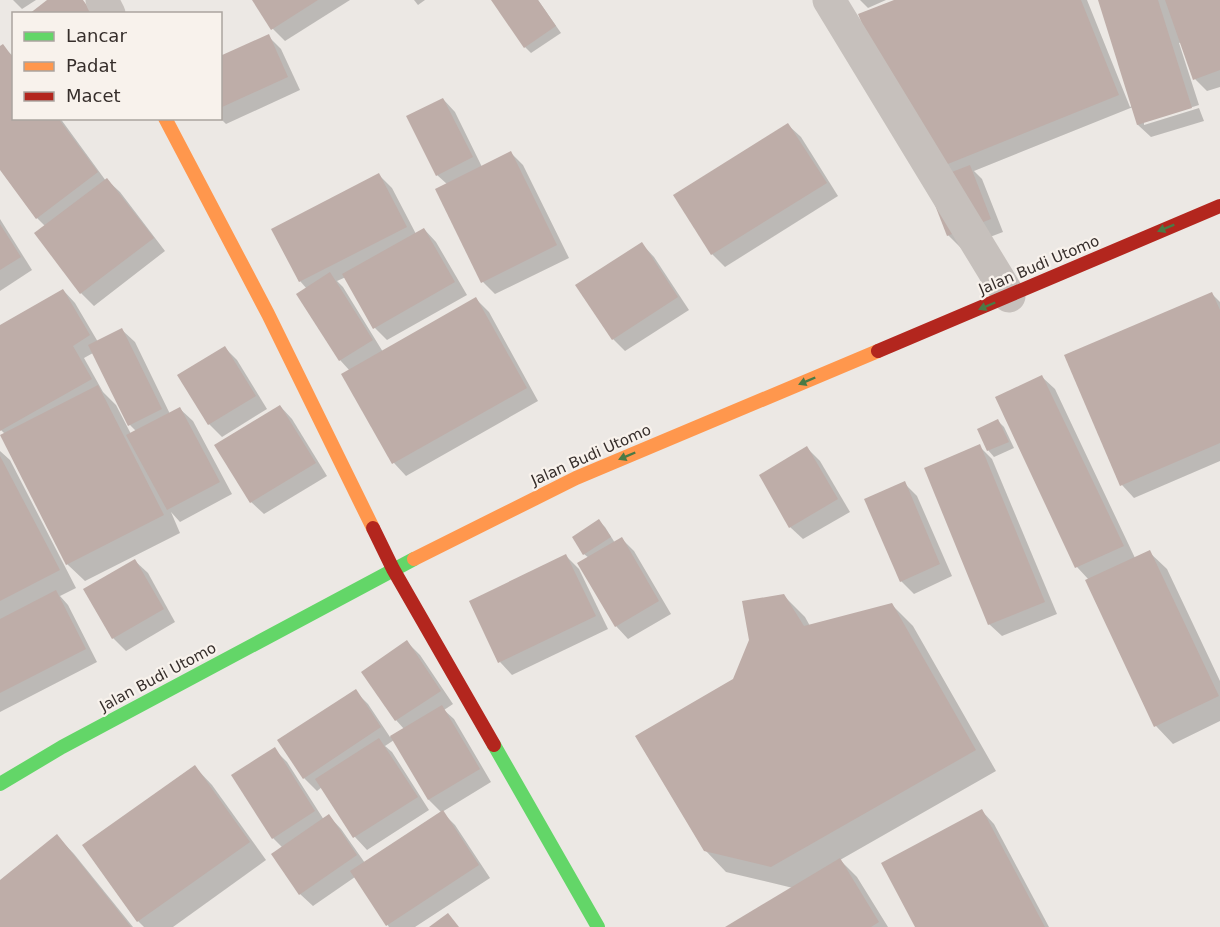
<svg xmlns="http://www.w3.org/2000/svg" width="1220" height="927" font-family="'DejaVu Sans',sans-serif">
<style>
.shadow{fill:#0003;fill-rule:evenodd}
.building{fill:#beada8}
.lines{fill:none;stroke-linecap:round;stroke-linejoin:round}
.street{stroke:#c6c0bc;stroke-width:33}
.fast{stroke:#63d668;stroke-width:14}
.slow{stroke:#ff974d;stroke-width:14}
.jam{stroke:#b3261e;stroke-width:14}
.oneway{fill:#4a7a46}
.labels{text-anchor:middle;stroke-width:4.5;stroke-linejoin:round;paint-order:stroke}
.street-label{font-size:15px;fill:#362e2b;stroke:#f8f2ec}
</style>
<rect width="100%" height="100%" fill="#ece8e4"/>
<g class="shadow">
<polygon points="13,0 36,0 22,9"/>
<polygon points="254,0 350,0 285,41 273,29"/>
<polygon points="414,0 425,0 418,5"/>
<polygon points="493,0 538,0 561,33 531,53 525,47"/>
<polygon points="860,0 886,0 868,8"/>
<polygon points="898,0 1087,0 1130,107 1132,106 1099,0 1220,0 1220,87 1207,91 1195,79 1182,42 1179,43 1199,105 1144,122 1144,125 1199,108 1204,121 1151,137 1138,125 1133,107 974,171 982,179 1003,232 961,248 948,235"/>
<polygon points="268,36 281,49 300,90 226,124 220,118 220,58"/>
<polygon points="2,46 14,57 14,118 60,118 106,181 107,180 120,192 165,251 94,306 81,293 36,233 45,226 37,218 0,168 0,47"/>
<polygon points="443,99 455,112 482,167 511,153 523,165 569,258 495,294 483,282 447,184 437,175"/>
<polygon points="788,125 801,137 838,196 725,267 712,254"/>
<polygon points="379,175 392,188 416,234 424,229 436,242 467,295 387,340 375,328 346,277 337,281 343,287 383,352 476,299 489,312 538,401 406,476 394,463 350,371 340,360 307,289 300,281 274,230"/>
<polygon points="0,219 32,270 0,291"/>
<polygon points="642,244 654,257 689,310 625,351 613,339"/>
<path d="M63 290 75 303 98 342 122 330 135 342 170 414 180 409 193 421 232 494 180 522 171 512 180 533 85 581 67 564 5 434 0 429V326ZM93 353 130 425 136 431 131 434 116 405 103 392 84 358Z"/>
<polygon points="1212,294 1220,302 1220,461 1134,498 1122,485"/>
<polygon points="225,348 237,360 267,409 222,437 209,424 179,376"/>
<polygon points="1042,377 1055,389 1135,558 1149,552 1167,569 1220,681 1220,721 1173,744 1156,726 1089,580 1077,567 997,398"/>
<polygon points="280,406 292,419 327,476 264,514 251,502"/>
<polygon points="998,421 1004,427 1014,448 994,457 988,450"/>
<polygon points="979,446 992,459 1057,614 1002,636 989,624"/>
<polygon points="807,448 820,461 850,512 803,539 790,527"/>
<polygon points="0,451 10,460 76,588 60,596 68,605 97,662 0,712"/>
<polygon points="904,483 917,496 952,576 914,594 901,581"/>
<polygon points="599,521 605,527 615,543 622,539 634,551 671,614 628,639 616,626 589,558 584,554"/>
<polygon points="566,556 579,569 608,629 512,675 500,662"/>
<polygon points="135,561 148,573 175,622 126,651 113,638"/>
<polygon points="783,595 805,617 810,626 891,604 913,626 996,771 840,860 857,877 888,927 728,927 793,888 726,872 705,850 734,680"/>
<polygon points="407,642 420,655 453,704 444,710 454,719 491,782 442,812 455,825 490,878 415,927 389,927 355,877 313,906 300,894 283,848 273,838 274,749 287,762 324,820 329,816 341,829 365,863 442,813 429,800 394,740 385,746 392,752 429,810 367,850 355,837 322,787 317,791 304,778 355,691 368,704 390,737 404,729 396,720 363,672"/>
<polygon points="195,767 212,785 266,860 173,927 144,927 138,921 84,846"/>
<polygon points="982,811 994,824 1049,927 917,927"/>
<polygon points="57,836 74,854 133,927 0,927 0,882"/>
</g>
<g class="building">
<polygon points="47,0 83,0 93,14 29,14"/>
<polygon points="252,0 318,0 271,30"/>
<polygon points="491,0 538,0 556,26 524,48"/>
<polygon points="894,0 1081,0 1119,95 923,174 858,14"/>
<polygon points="1098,0 1158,0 1192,108 1137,125"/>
<polygon points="1165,0 1220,0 1220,70 1193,80"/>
<polygon points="269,34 288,77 220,108 220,56"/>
<polygon points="3,44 14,59 14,118 58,118 98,172 36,219 0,170 0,46"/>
<polygon points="443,98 473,157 436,176 406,116"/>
<polygon points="788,123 827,183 711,255 673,195"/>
<polygon points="511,151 557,245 481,283 435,189"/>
<polygon points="970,165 991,219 947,236 926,182"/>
<polygon points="379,173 407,227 299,282 271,229"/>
<polygon points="107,178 154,238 80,294 34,233"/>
<polygon points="0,224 21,257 0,270"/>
<polygon points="424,228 455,282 373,329 342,274"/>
<polygon points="642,242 678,297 612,340 575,285"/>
<polygon points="330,272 373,340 339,361 296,294"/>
<polygon points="63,289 90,335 73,346 92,379 0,431 0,325"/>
<polygon points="1212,292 1220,310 1220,443 1120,486 1064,355"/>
<polygon points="476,297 527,388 392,464 341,374"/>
<polygon points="122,328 162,409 128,426 88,345"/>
<polygon points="225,346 256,396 208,425 177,375"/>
<polygon points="1042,375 1124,546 1075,568 995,397"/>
<polygon points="98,385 164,515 66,565 0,435"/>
<polygon points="280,405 316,463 250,503 214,445"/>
<polygon points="180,407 220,482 167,510 126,435"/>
<polygon points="998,419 1009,442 987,451 977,429"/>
<polygon points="980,444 1045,602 988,625 924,468"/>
<polygon points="807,446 838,499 789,528 759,475"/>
<polygon points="0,456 60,570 0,601"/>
<polygon points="905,481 940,564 900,582 864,499"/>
<polygon points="599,519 611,537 583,555 572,537"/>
<polygon points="622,537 659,601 615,627 577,563"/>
<polygon points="1150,550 1219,696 1154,727 1085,580"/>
<polygon points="566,554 596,616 498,663 469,601"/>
<polygon points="135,559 164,609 112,639 83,589"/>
<polygon points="56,590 86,649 0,693 0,619"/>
<polygon points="784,594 804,626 892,603 976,750 771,867 704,851 635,736 733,679 749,640 742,601"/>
<polygon points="407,640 441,691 395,721 361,672"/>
<polygon points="356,689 381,727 303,779 277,740"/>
<polygon points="442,705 480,769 428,800 390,736"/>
<polygon points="379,738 418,797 353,838 315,779"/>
<polygon points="275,747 315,811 272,839 231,775"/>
<polygon points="195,765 250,842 137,922 82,845"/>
<polygon points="982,809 1045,927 915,927 881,863"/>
<polygon points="443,810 479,865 386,926 350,871"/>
<polygon points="329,814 357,855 299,895 271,854"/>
<polygon points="57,834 131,927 0,927 0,880"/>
<polygon points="840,858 879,922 871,927 725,927"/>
<polygon points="448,913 459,927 429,927"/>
</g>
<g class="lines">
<g class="street">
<polyline points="102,0 109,14"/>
<polyline points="829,0 1009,296"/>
</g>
<g class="fast">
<polyline points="494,745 598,927"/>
<polyline points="0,784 62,747 414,559"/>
</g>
<g class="slow">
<polyline points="165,118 268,314 373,528"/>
<polyline points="414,559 576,478 878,351"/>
</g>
<g class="jam">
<polyline points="878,351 1220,206"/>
<polyline points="373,528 393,569 494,745"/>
</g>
</g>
<defs><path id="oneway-solid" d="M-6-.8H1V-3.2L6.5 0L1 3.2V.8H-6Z" transform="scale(1.5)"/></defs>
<g class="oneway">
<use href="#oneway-solid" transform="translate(1166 228) rotate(158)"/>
<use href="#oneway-solid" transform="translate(987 306) rotate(157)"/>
<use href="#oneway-solid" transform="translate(807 381) rotate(157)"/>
<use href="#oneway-solid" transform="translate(627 456) rotate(157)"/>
</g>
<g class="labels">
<g class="street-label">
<text transform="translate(1039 265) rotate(-23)" y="5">Jalan Budi Utomo</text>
<text transform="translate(591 455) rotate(-24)" y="5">Jalan Budi Utomo</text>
<text transform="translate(158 677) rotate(-28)" y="5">Jalan Budi Utomo</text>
</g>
</g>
<rect x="12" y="12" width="210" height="108" fill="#f8f2ec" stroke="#aaa49f" stroke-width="1.5"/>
<rect x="24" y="32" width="30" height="9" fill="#63d668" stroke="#aaa49f" stroke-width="1.5"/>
<text x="66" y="42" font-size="18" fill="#362e2b">Lancar</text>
<rect x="24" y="62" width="30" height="9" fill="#ff974d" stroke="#aaa49f" stroke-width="1.5"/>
<text x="66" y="72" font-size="18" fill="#362e2b">Padat</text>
<rect x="24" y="92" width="30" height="9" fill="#b3261e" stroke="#aaa49f" stroke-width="1.5"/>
<text x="66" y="102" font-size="18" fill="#362e2b">Macet</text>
</svg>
